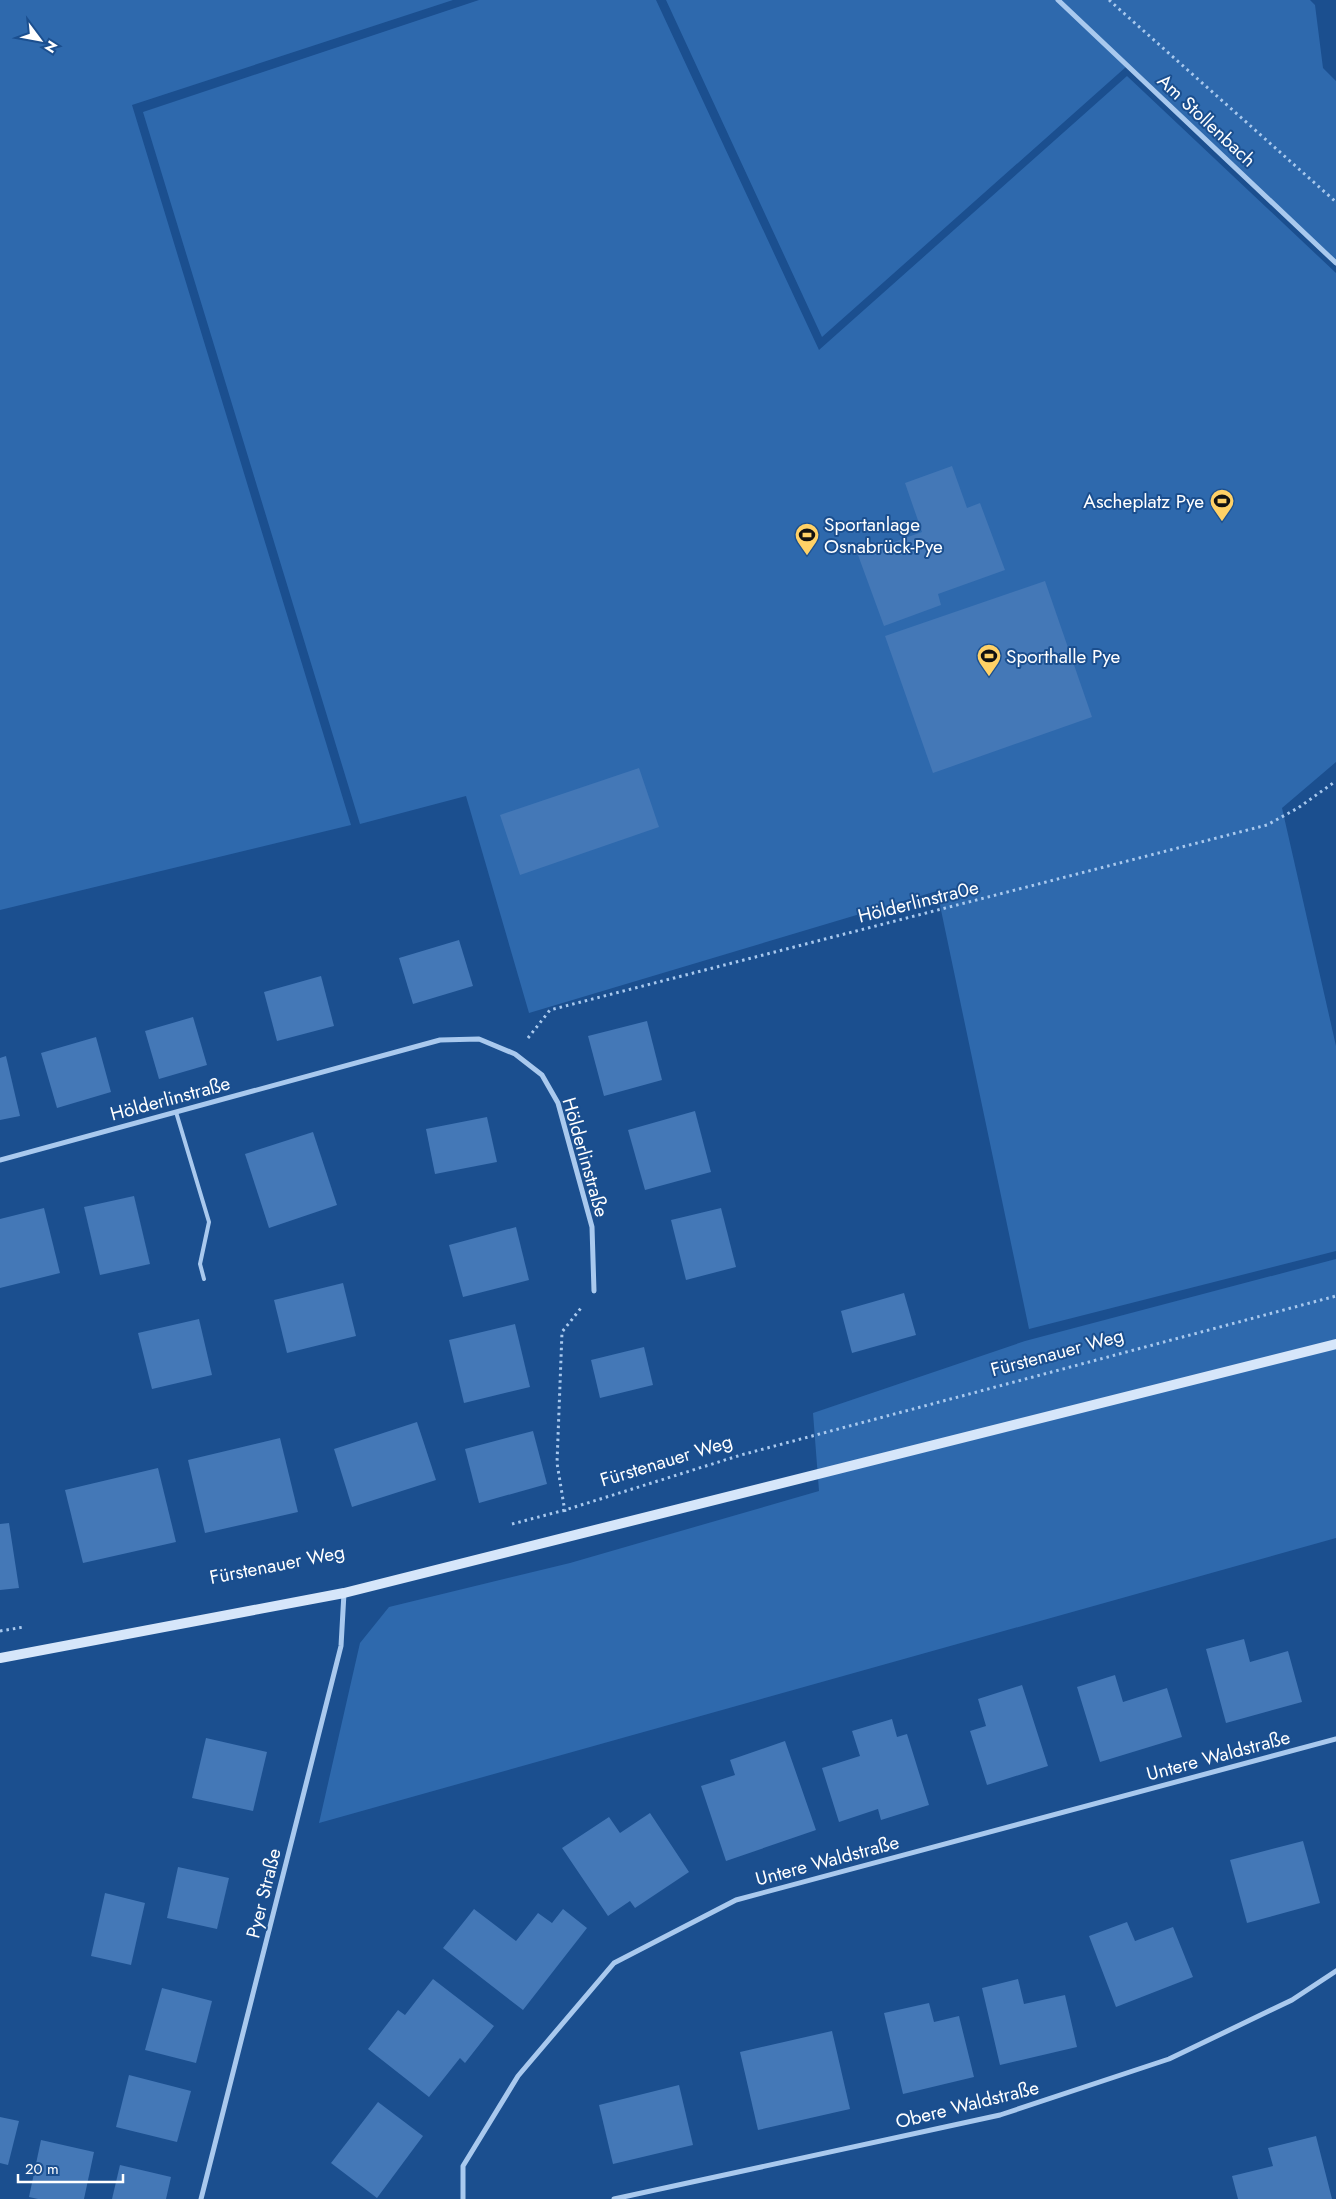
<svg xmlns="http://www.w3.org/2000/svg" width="1336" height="2199" font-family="Jost,sans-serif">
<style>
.green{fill:#2e69ad}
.building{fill:#4478b7}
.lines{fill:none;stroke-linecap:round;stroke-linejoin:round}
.path{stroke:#a9c9ee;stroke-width:3;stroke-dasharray:2.5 4;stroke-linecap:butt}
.lane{stroke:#a9c9ee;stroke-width:4}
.street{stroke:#a9c9ee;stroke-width:5}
.secondary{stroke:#d6e6fa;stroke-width:10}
.labels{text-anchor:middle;stroke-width:4;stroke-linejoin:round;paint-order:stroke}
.street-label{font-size:19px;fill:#fff;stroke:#1b4f8f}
.poi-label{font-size:19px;fill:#fff;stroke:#1b4f8f;text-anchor:start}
</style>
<rect width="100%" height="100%" fill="#1b4f8f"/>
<g class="green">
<polygon points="0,0 453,0 132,105 351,825 0,910"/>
<polygon points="479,0 656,0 819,350 1127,76 1336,273 1336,762 1282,808 1336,1046 1336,1251 1029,1329 937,891 529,1013 466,796 360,824 143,112"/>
<polygon points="666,0 1310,0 1315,5 1323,68 1336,81 1336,263 1127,66 822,337"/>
<polygon points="1336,1259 1336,1538 319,1823 360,1643 389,1607 570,1563 819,1491 813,1413 1025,1341"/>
</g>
<g class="building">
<polygon points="952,466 967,508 980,503 1005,570 938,594 941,605 884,626 858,555 922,532 905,483"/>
<polygon points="1045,581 1092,717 933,773 885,636"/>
<polygon points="639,768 659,827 520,875 500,815"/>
<polygon points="459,940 473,986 413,1004 399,958"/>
<polygon points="321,976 334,1026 277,1041 264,992"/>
<polygon points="193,1017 207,1065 159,1079 145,1031"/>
<polygon points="647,1021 662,1080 604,1096 588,1036"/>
<polygon points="96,1037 111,1092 57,1108 41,1053"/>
<polygon points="6,1056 20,1116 0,1120 0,1058"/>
<polygon points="695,1111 711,1172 645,1190 628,1130"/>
<polygon points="487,1117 497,1162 435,1174 426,1129"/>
<polygon points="313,1132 337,1205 269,1228 245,1154"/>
<polygon points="134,1196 150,1264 100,1275 84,1207"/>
<polygon points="44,1208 60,1273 0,1288 0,1219"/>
<polygon points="721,1208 736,1267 686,1280 671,1220"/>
<polygon points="516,1227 529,1280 463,1297 449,1245"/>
<polygon points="343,1283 356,1336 287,1353 274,1300"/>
<polygon points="904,1293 916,1335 852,1353 841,1311"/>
<polygon points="199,1319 212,1375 152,1389 138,1333"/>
<polygon points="515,1324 530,1387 464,1403 449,1340"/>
<polygon points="644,1347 653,1385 600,1398 591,1360"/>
<polygon points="417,1422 436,1480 352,1507 334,1449"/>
<polygon points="533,1431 547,1484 479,1503 465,1449"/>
<polygon points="280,1438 298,1512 205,1533 188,1460"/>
<polygon points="158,1468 176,1542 83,1563 65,1490"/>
<polygon points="9,1523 19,1588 0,1590 0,1524"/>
<polygon points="1244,1639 1250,1662 1288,1651 1302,1702 1226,1723 1206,1649"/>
<polygon points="1115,1675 1123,1702 1167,1688 1182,1737 1100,1762 1077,1687"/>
<polygon points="1022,1685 1048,1766 987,1785 970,1731 986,1726 978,1699"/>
<polygon points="892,1719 897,1737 907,1734 929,1805 881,1820 878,1809 839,1822 822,1768 860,1756 852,1731"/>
<polygon points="206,1738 267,1752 253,1811 192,1798"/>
<polygon points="785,1741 816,1830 726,1861 701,1786 735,1775 730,1760"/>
<polygon points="650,1813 689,1872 635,1908 630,1901 608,1916 562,1848 609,1817 620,1833"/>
<polygon points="1303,1841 1320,1903 1247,1923 1230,1860"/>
<polygon points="178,1867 229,1878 217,1929 167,1918"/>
<polygon points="105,1893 145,1903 131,1965 91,1956"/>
<polygon points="474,1909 516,1941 538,1913 552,1923 563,1909 587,1928 523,2010 443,1948"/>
<polygon points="1127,1922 1135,1941 1173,1927 1193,1977 1116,2007 1089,1936"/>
<polygon points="433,1979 494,2026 465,2063 460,2058 429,2097 368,2049 398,2010 405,2015"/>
<polygon points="1018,1979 1024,2004 1065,1995 1077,2047 1000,2065 982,1988"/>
<polygon points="162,1988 212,2001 196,2063 145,2050"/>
<polygon points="929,2003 934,2022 959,2016 974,2077 903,2094 884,2013"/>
<polygon points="832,2031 850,2109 758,2130 740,2052"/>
<polygon points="129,2075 191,2091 177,2142 116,2127"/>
<polygon points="679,2085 693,2145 613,2164 599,2105"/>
<polygon points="378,2102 423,2136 377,2198 331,2163"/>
<polygon points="0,2117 19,2121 8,2165 0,2163"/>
<polygon points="1316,2136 1332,2199 1238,2199 1232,2176 1273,2166 1268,2148"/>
<polygon points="41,2140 94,2152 84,2199 38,2199 29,2197"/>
<polygon points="120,2165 171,2177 166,2199 112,2199"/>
</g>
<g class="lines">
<g class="path">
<polyline points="1109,0 1336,202"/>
<polyline points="528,1038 550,1010 1267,825 1298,808 1336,781"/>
<polyline points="565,1512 557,1463 562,1332 581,1308"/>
<polyline points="512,1524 565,1510 741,1455 1336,1296"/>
<polyline points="0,1631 24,1627"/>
</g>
<polyline class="lane" points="176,1112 209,1222 200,1264 204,1279"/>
<g class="street">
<polyline points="1058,0 1336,263"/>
<polyline points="0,1160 440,1040 479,1039 515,1054 542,1075 558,1103 592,1227 594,1291"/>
<polyline points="201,2199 341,1646 344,1593"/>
<polyline points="463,2199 463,2166 518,2076 614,1963 736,1900 1336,1739"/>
<polyline points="614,2199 1000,2115 1169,2059 1292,2000 1336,1971"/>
</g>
<polyline class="secondary" points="0,1658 344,1593 1336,1344"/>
</g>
<defs>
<symbol id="stadium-pin" viewBox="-11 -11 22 30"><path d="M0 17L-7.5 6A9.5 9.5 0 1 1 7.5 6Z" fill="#ffd166" stroke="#1b4f8f"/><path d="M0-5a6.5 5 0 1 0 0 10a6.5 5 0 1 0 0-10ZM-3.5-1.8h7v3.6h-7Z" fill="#111"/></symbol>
</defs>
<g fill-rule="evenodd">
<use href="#stadium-pin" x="1208" y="487" width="28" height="38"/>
<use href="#stadium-pin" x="793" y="521" width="28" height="38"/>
<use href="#stadium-pin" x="975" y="642" width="28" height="38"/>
</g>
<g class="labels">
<g class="street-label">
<text transform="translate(1207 120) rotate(43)" y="7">Am Stollenbach</text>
<text transform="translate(918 901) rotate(-14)" y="7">Hölderlinstra0e</text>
<text transform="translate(170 1098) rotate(-15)" y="7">Hölderlinstraße</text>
<text transform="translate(586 1157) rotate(74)" y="7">Hölderlinstraße</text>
<text transform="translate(1057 1352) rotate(-15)" y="7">Fürstenauer Weg</text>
<text transform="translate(666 1460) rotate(-17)" y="7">Fürstenauer Weg</text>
<text transform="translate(277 1564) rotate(-11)" y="7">Fürstenauer Weg</text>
<text transform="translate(1218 1755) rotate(-15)" y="7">Untere Waldstraße</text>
<text transform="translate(827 1860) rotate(-15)" y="7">Untere Waldstraße</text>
<text transform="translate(263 1893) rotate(-76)" y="7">Pyer Straße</text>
<text transform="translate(967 2104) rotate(-14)" y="7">Obere Waldstraße</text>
</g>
<g class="poi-label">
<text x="1204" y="508" text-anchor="end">Ascheplatz Pye</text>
<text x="824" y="531">Sportanlage<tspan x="824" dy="22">Osnabrück-Pye</tspan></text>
<text x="1006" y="663">Sporthalle Pye</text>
</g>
</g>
<g transform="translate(40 40) rotate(122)" stroke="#1b4f8f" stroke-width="4" paint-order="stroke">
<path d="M0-4L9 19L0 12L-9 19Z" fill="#ffffff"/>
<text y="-8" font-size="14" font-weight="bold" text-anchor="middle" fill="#ffffff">N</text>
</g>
<path d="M18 2174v8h105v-8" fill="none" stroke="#ffffff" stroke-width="2.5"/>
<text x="25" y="2174" font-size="15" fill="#ffffff" stroke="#1b4f8f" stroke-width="4" paint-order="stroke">20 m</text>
</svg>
